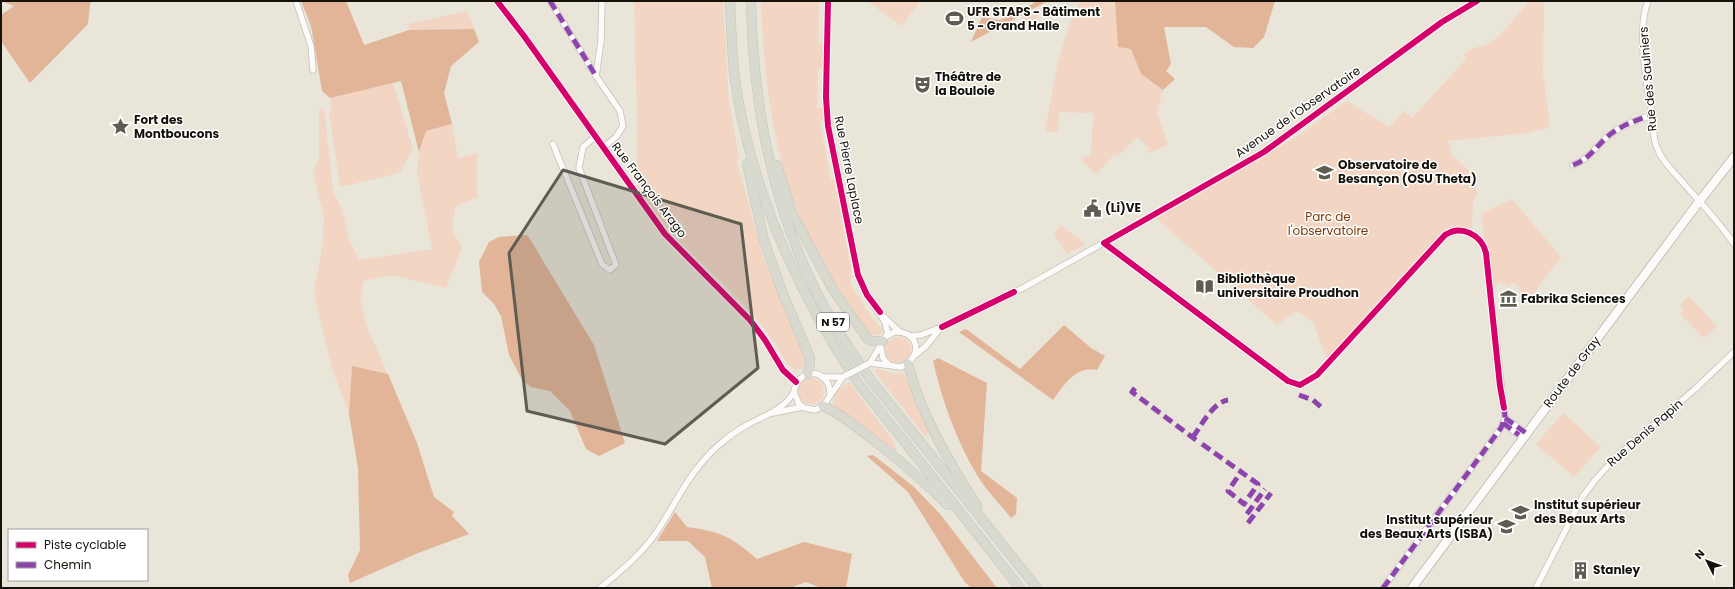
<svg xmlns="http://www.w3.org/2000/svg" width="1735" height="589" font-family="Poppins,sans-serif">
<style>
.green{fill:#f2d6c3}
.forest{fill:#e2b498}
.lines{fill:none;stroke-linecap:round;stroke-linejoin:round}
.minor-casing{stroke:#c3c1b7;stroke-width:7}
.secondary-casing{stroke:#c3c1b7;stroke-width:10}
.trunk-casing{stroke:#c4c2bb;stroke-width:10}
.minor{stroke:#fcfbf9;stroke-width:5.5}
.secondary{stroke:#fcfbf9;stroke-width:8}
.trunk{stroke:#d8dad0;stroke-width:9}
.minor-bridge-casing{stroke:#c3c1b7;stroke-width:7;stroke-linecap:butt}
.minor-bridge{stroke:#fcfbf9;stroke-width:5.5}
.quiet{stroke:#8e44ad;stroke-width:5;stroke-dasharray:10 5;stroke-linecap:butt}
.cycleway-casing{stroke:#fff;stroke-width:8}
.cycleway{stroke:#d6006c;stroke-width:6}
.marked{fill:#5f5c52;fill-opacity:0.2;stroke:#5f5c52;stroke-width:3;stroke-linejoin:round}
.labels{text-anchor:middle;stroke-width:3;stroke-linejoin:round;paint-order:stroke}
.shield{fill:#fff;stroke:#5a5954;stroke-width:1}
.shield-label{font-size:11px;font-weight:bold;fill:#14120a}
.poi-label{font-size:12px;font-weight:bold;fill:#14120a;stroke:#fff;text-anchor:start}
.street-label{font-size:12px;fill:#14120a;stroke:#fff}
.park-label{font-size:12px;fill:#7f3605;stroke:#fff}
</style>
<rect width="100%" height="100%" fill="#e9e5d8"/>
<g class="green">
<path d="M634 1H723L729 103 739 157 737 161 762 254 790 324 806 360 802 369C790 372 787 362 781 353 755 309 715 276 679 241L687 233 681 221 667 228 637 186V114Z"/>
<path d="M761 1H819L818 43 823 44V69H818L817 108H823L824 121 820 122 831 179H834L851 268V284L865 308 878 325 882 328 883 330 881 334 872 335 868 333C848 303 826 273 810 240 774 164 764 84 761 1Z"/>
<polygon points="867,1 920,1 902,26"/>
<polygon points="1080,1 1115,1 1118,47 1131,49 1141,74 1163,90 1157,112 1168,145 1146,154 1150,149 1137,137 1118,156 1115,154 1096,174 1082,161 1085,156 1091,156 1093,113 1059,112 1058,132 1045,131 1057,66 1070,23"/>
<path d="M1529 1H1544L1543 72 1550 127 1527 133 1448 141 1452 155 1475 176 1477 196 1473 200 1472 229C1459 226 1453 225 1443 234L1328 363 1313 322 1297 311 1277 325 1155 217 1293 139 1347 101 1389 127 1404 111 1412 118 1466 59 1464 55C1470 46 1481 48 1489 43 1505 33 1517 15 1529 1Z"/>
<polygon points="1035,9 1039,17 1026,25 1021,18"/>
<polygon points="467,11 474,29 409,30 408,24"/>
<polygon points="393,82 413,149 401,171 388,176 340,187 329,112 332,110 330,98"/>
<polygon points="324,108 333,191 342,210 349,240 359,260 432,249 417,172 419,152 426,131 452,124 458,158 477,153 477,197 455,207 452,229 462,248 446,288 392,275 364,281 360,299 368,330 388,374 352,367 349,414 331,365 314,293 323,242 324,217 313,174 319,157 319,109"/>
<polygon points="1512,199 1561,257 1528,301 1518,293 1521,289 1512,282 1509,286 1499,282 1492,291 1481,214"/>
<polygon points="1060,225 1086,244 1067,254 1054,234"/>
<polygon points="1689,296 1717,326 1704,338 1680,314 1684,310 1680,305"/>
<circle cx="898" cy="350" r="13"/>
<polygon points="878,369 896,374 904,373 929,433 925,436 874,371"/>
<circle cx="811" cy="391" r="13"/>
<path d="M849 382 894 442 897 452 836 408 833 404C832 393 841 388 849 382Z"/>
<polygon points="1563,413 1601,447 1574,477 1536,444"/>
</g>
<g class="forest">
<polygon points="92,1 90,4 88,24 30,83 1,41 1,15 14,6 1,1"/>
<polygon points="301,1 346,1 364,45 409,30 474,29 479,42 451,66 444,93 452,124 426,131 419,152 401,81 330,98 322,91 311,26"/>
<polygon points="1034,1 1048,1 971,42 982,17 1000,20 1034,3"/>
<polygon points="1115,1 1275,1 1264,37 1253,48 1234,47 1206,27 1164,27 1171,64 1166,71 1175,79 1163,90 1141,74 1131,49 1118,47"/>
<polygon points="525,235 528,236 594,345 625,443 599,456 586,449 570,411 550,391 531,387 522,380 509,355 501,316 494,304 482,292 479,262 489,242 499,237"/>
<path d="M1064 325 1091 348 1105 356 1097 370C1076 365 1064 385 1053 400L959 332 966 329 1020 369Z"/>
<path d="M938 358 987 383 981 471 1017 498 1016 514 1011 518C1000 504 986 490 977 475 956 440 942 400 933 361Z"/>
<polygon points="352,366 388,374 417,443 434,497 454,512 452,516 469,534 418,553 350,583 348,575 360,550 358,468 349,414"/>
<polygon points="873,455 913,486 940,514 997,588 971,588 964,581 908,492 867,456"/>
<path d="M675 512 687 527C722 532 730 536 757 559L804 542 852 554 846 588H821L806 582 790 588H712L705 557 688 541H657Z"/>
</g>
<g class="lines">
<defs>
<g id="minor">
<polyline points="296,1 311,46 313,70"/>
<polyline points="497,1 524,36 665,234 750,320 765,340 783,370 796,382"/>
<polyline points="550,1 596,76 620,111 623,126 616,137 604,147"/>
<polyline points="828,1 826,97 828,126 858,275 867,295 885,322 888,335"/>
<path d="M1648 1C1638 26 1644 66 1648 92 1649 99 1651 106 1652 113 1654 127 1652 141 1660 154 1666 166 1677 175 1685 185 1702 204 1720 223 1734 244"/>
<polyline points="596,76 601,41 602,1"/>
<polyline points="553,144 602,264 610,270 616,265 579,168 583,147 596,136"/>
<path d="M1573 165C1588 160 1595 148 1606 138 1619 126 1636 120 1653 115"/>
<path d="M1104 243 1288 381 1300 385 1317 375 1445 235C1461 224 1482 235 1486 253L1505 418 1501 428 1383 588"/>
<polyline points="884,317 900,332"/>
<path d="M894 332C919 330 924 357 901 367L870 363 885 337Z"/>
<polyline points="910,336 921,335 942,327 1023,288 1248,162 1273,146 1442,22 1477,1"/>
<polyline points="881,348 883,358 889,365"/>
<polyline points="915,355 926,346 939,330"/>
<polyline points="822,377 843,377"/>
<path d="M830 394C830 368 798 366 794 392L799 404 805 408 815 410 823 406 843 377"/>
<polyline points="773,413 802,407"/>
<polyline points="1505,418 1526,433"/>
<polyline points="1503,423 1519,435"/>
<path d="M600 588C621 571 643 553 658 530 679 498 690 470 720 444 728 437 738 430 747 425 763 416 784 410 794 392"/>
<polyline points="1536,588 1583,496 1596,479 1617,456 1694,390 1734,352"/>
</g>
<polyline id="secondary" points="1412,588 1695,207 1734,157"/>
<g id="trunk">
<path d="M730 1C731 27 732 54 735 80 751 191 796 290 858 383L1020 588"/>
<path d="M751 1C753 100 770 199 815 289 830 320 850 350 870 379L1037 588"/>
<polyline points="747,164 764,241 783,294 810,358 810,364 808,374"/>
<polyline points="777,165 792,213 832,288 866,337 871,341 883,341"/>
<path d="M908 364C921 415 949 462 977 506"/>
<path d="M823 406C838 412 851 423 864 433 894 455 921 479 948 505"/>
</g>
</defs>
<use href="#minor" class="minor-casing"/>
<use href="#secondary" class="secondary-casing"/>
<use href="#trunk" class="trunk-casing"/>
<use href="#minor" class="minor"/>
<use href="#secondary" class="secondary"/>
<use href="#trunk" class="trunk"/>
<defs>
<polyline id="minor-bridge" points="843,377 870,363"/>
</defs>
<use href="#minor-bridge" class="minor-bridge-casing"/>
<use href="#minor-bridge" class="minor-bridge"/>
<g class="quiet">
<polyline points="550,1 596,76"/>
<path d="M1573 165C1588 160 1595 148 1606 138 1619 126 1636 120 1653 115"/>
<polyline points="1135,388 1132,392 1196,440"/>
<polyline points="1299,395 1313,400 1321,407"/>
<polyline points="1505,418 1526,433"/>
<polyline points="1503,423 1519,435"/>
<path d="M1193 437C1201 426 1213 402 1228 400"/>
<polyline points="1202,444 1258,484 1244,504 1228,491 1241,472"/>
<polyline points="1247,514 1265,489"/>
<polyline points="1248,523 1271,493"/>
<polyline points="1383,588 1501,428 1505,418 1504,406"/>
</g>
<defs>
<g id="cycleway">
<polyline points="497,1 524,36 665,234 750,320 765,340 783,370 796,382"/>
<polyline points="828,1 826,97 828,126 858,275 867,295 880,312"/>
<path d="M1477 1 1442 22 1264 152 1104 243 1288 381 1300 385 1317 375 1445 235C1461 224 1482 235 1486 253L1500 386 1504 408"/>
<polyline points="942,327 1014,292"/>
</g>
</defs>
<use href="#cycleway" class="cycleway-casing"/>
<use href="#cycleway" class="cycleway"/>
</g>
<path class="marked" d="M563 170 741 224 758 368 665 444 527 411 509 253Z"/>
<defs>
<symbol id="stadium-bare" viewBox="-9 -9 18 18"><path d="M0-5a6.5 5 0 1 0 0 10a6.5 5 0 1 0 0-10ZM-3.5-1.8h7v3.6h-7Z" fill="#5f5c52" stroke="#fff" stroke-width="2.5" paint-order="stroke"/></symbol>
<symbol id="theatre-bare" viewBox="-9 -9 18 18"><path d="M-5-5.5Q0-4 5-5.5V0Q5 5 0 6Q-5 5-5 0ZM-3.3-2.5H-1v1.5H-3.3ZM1-2.5H3.3v1.5H1ZM-2.8 1Q0 5.5 2.8 1Z" fill="#5f5c52" stroke="#fff" stroke-width="2.5" paint-order="stroke"/></symbol>
<symbol id="sight-bare" viewBox="-9 -9 18 18"><path d="M0-6L1.8-2.2L6-1.7L2.9 1.2L3.7 5.4L0 3.3L-3.7 5.4L-2.9 1.2L-6-1.7L-1.8-2.2Z" fill="#5f5c52" stroke="#fff" stroke-width="2.5" paint-order="stroke"/></symbol>
<symbol id="university-bare" viewBox="-9 -9 18 18"><path d="M0-5L7-2L0 1L-7-2ZM-4 1L0 2.5L4 1V4Q0 6-4 4Z" fill="#5f5c52" stroke="#fff" stroke-width="2.5" paint-order="stroke"/></symbol>
<symbol id="civic-bare" viewBox="-9 -9 18 18"><path d="M-.6-6.5H3V-4.5H.6V-3L4-1V1h2V6H-6V1h2V-1L-.6-3ZM-1.2 2.5V6h2.4V2.5Z" fill="#5f5c52" stroke="#fff" stroke-width="2.5" paint-order="stroke"/></symbol>
<symbol id="library-bare" viewBox="-9 -9 18 18"><path d="M-6-4Q-3-5.5-.7-3.5V5Q-3 3-6 4ZM6-4Q3-5.5 .7-3.5V5Q3 3 6 4Z" fill="#5f5c52" stroke="#fff" stroke-width="2.5" paint-order="stroke"/></symbol>
<symbol id="museum-bare" viewBox="-9 -9 18 18"><path d="M0-6L6-3V-2H-6V-3ZM-5-1h2V3h-2ZM-1-1h2V3h-2ZM3-1h2V3H3ZM-6 4H6V6H-6Z" fill="#5f5c52" stroke="#fff" stroke-width="2.5" paint-order="stroke"/></symbol>
<symbol id="building-bare" viewBox="-9 -9 18 18"><path d="M-4-6H4V6H1V3H-1V6H-4ZM-2.5-4.3h1.7v1.8h-1.7ZM.8-4.3h1.7v1.8H.8ZM-2.5-1h1.7V.8h-1.7ZM.8-1h1.7V.8H.8Z" fill="#5f5c52" stroke="#fff" stroke-width="2.5" paint-order="stroke"/></symbol>
</defs>
<g fill-rule="evenodd">
<use href="#stadium-bare" x="942" y="6" width="25" height="25"/>
<use href="#theatre-bare" x="910" y="72" width="25" height="25"/>
<use href="#sight-bare" x="108" y="114" width="25" height="25"/>
<use href="#university-bare" x="1312" y="160" width="25" height="25"/>
<use href="#civic-bare" x="1080" y="196" width="25" height="25"/>
<use href="#library-bare" x="1192" y="274" width="25" height="25"/>
<use href="#museum-bare" x="1496" y="286" width="25" height="25"/>
<use href="#university-bare" x="1508" y="500" width="25" height="25"/>
<use href="#university-bare" x="1494" y="514" width="25" height="25"/>
<use href="#building-bare" x="1568" y="558" width="25" height="25"/>
</g>
<g class="labels">
<rect class="shield" x="817" y="313" width="32" height="18" rx="3"/>
<g class="shield-label">
<text x="833" y="326">N 57</text>
</g>
<g class="poi-label">
<text x="967" y="16">UFR STAPS - Bâtiment<tspan x="967" dy="14">5 - Grand Halle</tspan></text>
<text x="935" y="81">Théâtre de<tspan x="935" dy="14">la Bouloie</tspan></text>
<text x="134" y="124">Fort des<tspan x="134" dy="14">Montboucons</tspan></text>
<text x="1338" y="169">Observatoire de<tspan x="1338" dy="14">Besançon (OSU Theta)</tspan></text>
<text x="1105" y="212">(Li)VE</text>
<text x="1217" y="283">Bibliothèque<tspan x="1217" dy="14">universitaire Proudhon</tspan></text>
<text x="1521" y="303">Fabrika Sciences</text>
<text x="1534" y="509">Institut supérieur<tspan x="1534" dy="14">des Beaux Arts</tspan></text>
<text x="1493" y="524" text-anchor="end">Institut supérieur<tspan x="1493" dy="14">des Beaux Arts (ISBA)</tspan></text>
<text x="1593" y="574">Stanley</text>
</g>
<g class="street-label">
<text transform="translate(1648 79) rotate(-95)" y="4">Rue des Saulniers</text>
<text transform="translate(1298 112) rotate(-35)" y="4">Avenue de l'Observatoire</text>
<text transform="translate(849 170) rotate(79)" y="4">Rue Pierre Laplace</text>
<text transform="translate(649 190) rotate(53)" y="4">Rue François Arago</text>
<text transform="translate(1572 372) rotate(-53)" y="4">Route de Gray</text>
<text transform="translate(1645 433) rotate(-41)" y="4">Rue Denis Papin</text>
</g>
<g class="park-label">
<text x="1328" y="221">Parc de<tspan x="1328" dy="14">l'observatoire</tspan></text>
</g>
</g>
<rect width="1735" height="589" fill="none" stroke="#14120a" stroke-width="4"/>
<rect x="8" y="529" width="140" height="52" fill="#ffffff" stroke="#a1a09d"/>
<rect x="16" y="542" width="20" height="6" fill="#d6006c" stroke="#a1a09d"/>
<text x="44" y="549" font-size="12" fill="#14120a">Piste cyclable</text>
<rect x="16" y="562" width="20" height="6" fill="#8e44ad" stroke="#a1a09d"/>
<text x="44" y="569" font-size="12" fill="#14120a">Chemin</text>
<g transform="translate(1707 561) rotate(312)" stroke="#ffffff" stroke-width="3" paint-order="stroke">
<path d="M0-3L7 15L0 10L-7 15Z" fill="#14120a"/>
<text y="-6" font-size="11" font-weight="bold" text-anchor="middle" fill="#14120a">N</text>
</g>
</svg>
